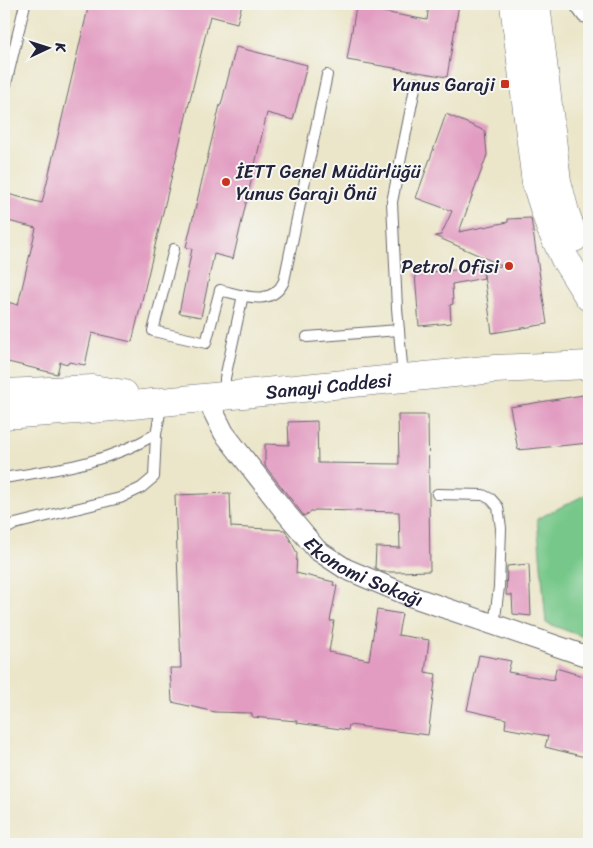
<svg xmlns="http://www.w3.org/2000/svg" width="593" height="848" font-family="Sriracha,sans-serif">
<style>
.green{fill:#76c789;stroke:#4c7462}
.building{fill:#e29cc1}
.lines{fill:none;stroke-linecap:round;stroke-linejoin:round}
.lane-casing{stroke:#68676d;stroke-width:12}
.street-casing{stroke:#68676d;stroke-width:22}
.secondary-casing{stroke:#68676d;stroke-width:29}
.primary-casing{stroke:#68676d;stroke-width:29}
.lane{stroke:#fff;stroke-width:10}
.street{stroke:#fff;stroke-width:20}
.secondary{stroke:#fff;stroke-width:28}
.primary{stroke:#fff;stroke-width:28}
.poi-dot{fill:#c8321e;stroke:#f6f6f2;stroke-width:2}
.labels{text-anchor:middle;stroke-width:4;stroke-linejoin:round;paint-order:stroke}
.poi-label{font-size:19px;fill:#22223b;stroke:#f6f6f2;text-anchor:end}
.street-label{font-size:19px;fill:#22223b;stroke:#f6f6f2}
</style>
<rect width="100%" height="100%" fill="#f6f6f2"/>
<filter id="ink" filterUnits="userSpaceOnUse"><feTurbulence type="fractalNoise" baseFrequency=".02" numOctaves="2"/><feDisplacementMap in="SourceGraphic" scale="10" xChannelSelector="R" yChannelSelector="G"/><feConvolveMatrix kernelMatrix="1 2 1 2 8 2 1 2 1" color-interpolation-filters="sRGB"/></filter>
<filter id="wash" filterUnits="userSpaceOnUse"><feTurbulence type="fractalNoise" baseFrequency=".0096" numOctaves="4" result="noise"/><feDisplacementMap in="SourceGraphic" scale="20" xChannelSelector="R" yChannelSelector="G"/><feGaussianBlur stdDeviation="1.12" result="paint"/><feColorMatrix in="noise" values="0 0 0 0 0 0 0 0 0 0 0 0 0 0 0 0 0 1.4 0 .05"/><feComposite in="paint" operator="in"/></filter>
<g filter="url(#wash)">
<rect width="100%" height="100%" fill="#ebe6c9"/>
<polygon class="green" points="589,493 589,639 546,623 537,519"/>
<g id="blocks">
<g class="building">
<polygon points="89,4 242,4 237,23 210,16 132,342 92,333 85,365 69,362 68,364 60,362 57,374 4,361 4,301 18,305 36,228 4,220 4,193 42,203"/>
<polygon points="429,4 459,4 447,77 347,60 356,7 427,20"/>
<polygon points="236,47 307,65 293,120 267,113 233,259 214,254 201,317 179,313 192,249 186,247 220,105 221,105"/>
<polygon points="446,114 485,131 487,155 459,232 508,222 508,219 531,218 547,324 492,333 483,268 503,266 435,236 441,235 452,211 416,198"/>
<polygon points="482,268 484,278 452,284 453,304 450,305 451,323 419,326 415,273"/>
<polygon points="589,394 589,443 518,450 510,407"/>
<polygon points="398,415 428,415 430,571 397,572 383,572 375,568 376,547 400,548 399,512 315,510 304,516 265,466 265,444 289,445 288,422 317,421 318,463 399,464"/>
<polygon points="230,493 231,527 285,530 297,553 296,573 334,582 333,585 337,586 330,621 334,621 329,652 369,660 377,610 402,614 398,635 429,640 425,672 436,674 428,735 349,725 348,730 297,723 297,721 252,717 252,713 215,712 172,702 170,668 181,668 175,495"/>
<polygon points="529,564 531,616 513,614 512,595 506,595 507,566"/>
<polygon points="479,655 511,661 508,672 554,680 556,668 589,678 589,758 545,747 548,736 505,728 506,719 467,710"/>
</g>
</g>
</g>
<g filter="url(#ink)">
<use href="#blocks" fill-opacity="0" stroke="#68676d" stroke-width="1"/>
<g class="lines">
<defs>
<g id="lane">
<polyline points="574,4 583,17 589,18"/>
<polyline points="4,92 25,4"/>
<path d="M174 249 153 331 206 343 220 290C242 295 272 308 284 281L327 75"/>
<polyline points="307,337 399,330"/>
<polyline points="403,377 397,308 392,202 416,83"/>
<polyline points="225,394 225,378 243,295"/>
<path d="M4 478C60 469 107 463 156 434"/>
<polyline points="437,494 483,495 491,499 498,507 501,528 499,587 494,625"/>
<polyline points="4,530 15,524 120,498 141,488 154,477 156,434 162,403"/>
</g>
<g id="street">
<path id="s1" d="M210 396 213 411 224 433 286 513 317 550 346 569 410 596 589 657"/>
</g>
<g id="secondary">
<polyline points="514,4 536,183 550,227 565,259 589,297"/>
<polyline points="536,4 557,181 565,212 574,238"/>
</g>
<g id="primary">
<polyline points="4,393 93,389 124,394"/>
<path id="s2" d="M4 415 92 409 495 369 589 365"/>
</g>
</defs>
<use href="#lane" class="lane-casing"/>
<use href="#street" class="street-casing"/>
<use href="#secondary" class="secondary-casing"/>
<use href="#primary" class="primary-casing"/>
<use href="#lane" class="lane"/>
<use href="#street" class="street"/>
<use href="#secondary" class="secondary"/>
<use href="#primary" class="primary"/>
</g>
</g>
<g class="poi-dot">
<rect x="500" y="79" width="10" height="10" rx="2.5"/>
<circle cx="226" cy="182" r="5"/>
<circle cx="509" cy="266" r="5"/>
</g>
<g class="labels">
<g class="poi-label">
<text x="495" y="91">Yunus Garaji</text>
<text x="236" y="178" text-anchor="start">İETT Genel Müdürlüğü<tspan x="236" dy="22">Yunus Garajı Önü</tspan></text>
<text x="499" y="273">Petrol Ofisi</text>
</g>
<g class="street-label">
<text dy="7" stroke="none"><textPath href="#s2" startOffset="326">Sanayi Caddesi</textPath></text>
<text dy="7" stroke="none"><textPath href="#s1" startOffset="241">Ekonomi Sokağı</textPath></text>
</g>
</g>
<rect width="593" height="848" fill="none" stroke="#f6f6f2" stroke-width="20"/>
<g transform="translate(48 48) rotate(86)" stroke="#f6f6f2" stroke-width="4" paint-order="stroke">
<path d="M0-4L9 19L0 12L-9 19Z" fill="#22223b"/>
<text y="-8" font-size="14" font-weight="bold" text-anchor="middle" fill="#22223b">K</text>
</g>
</svg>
